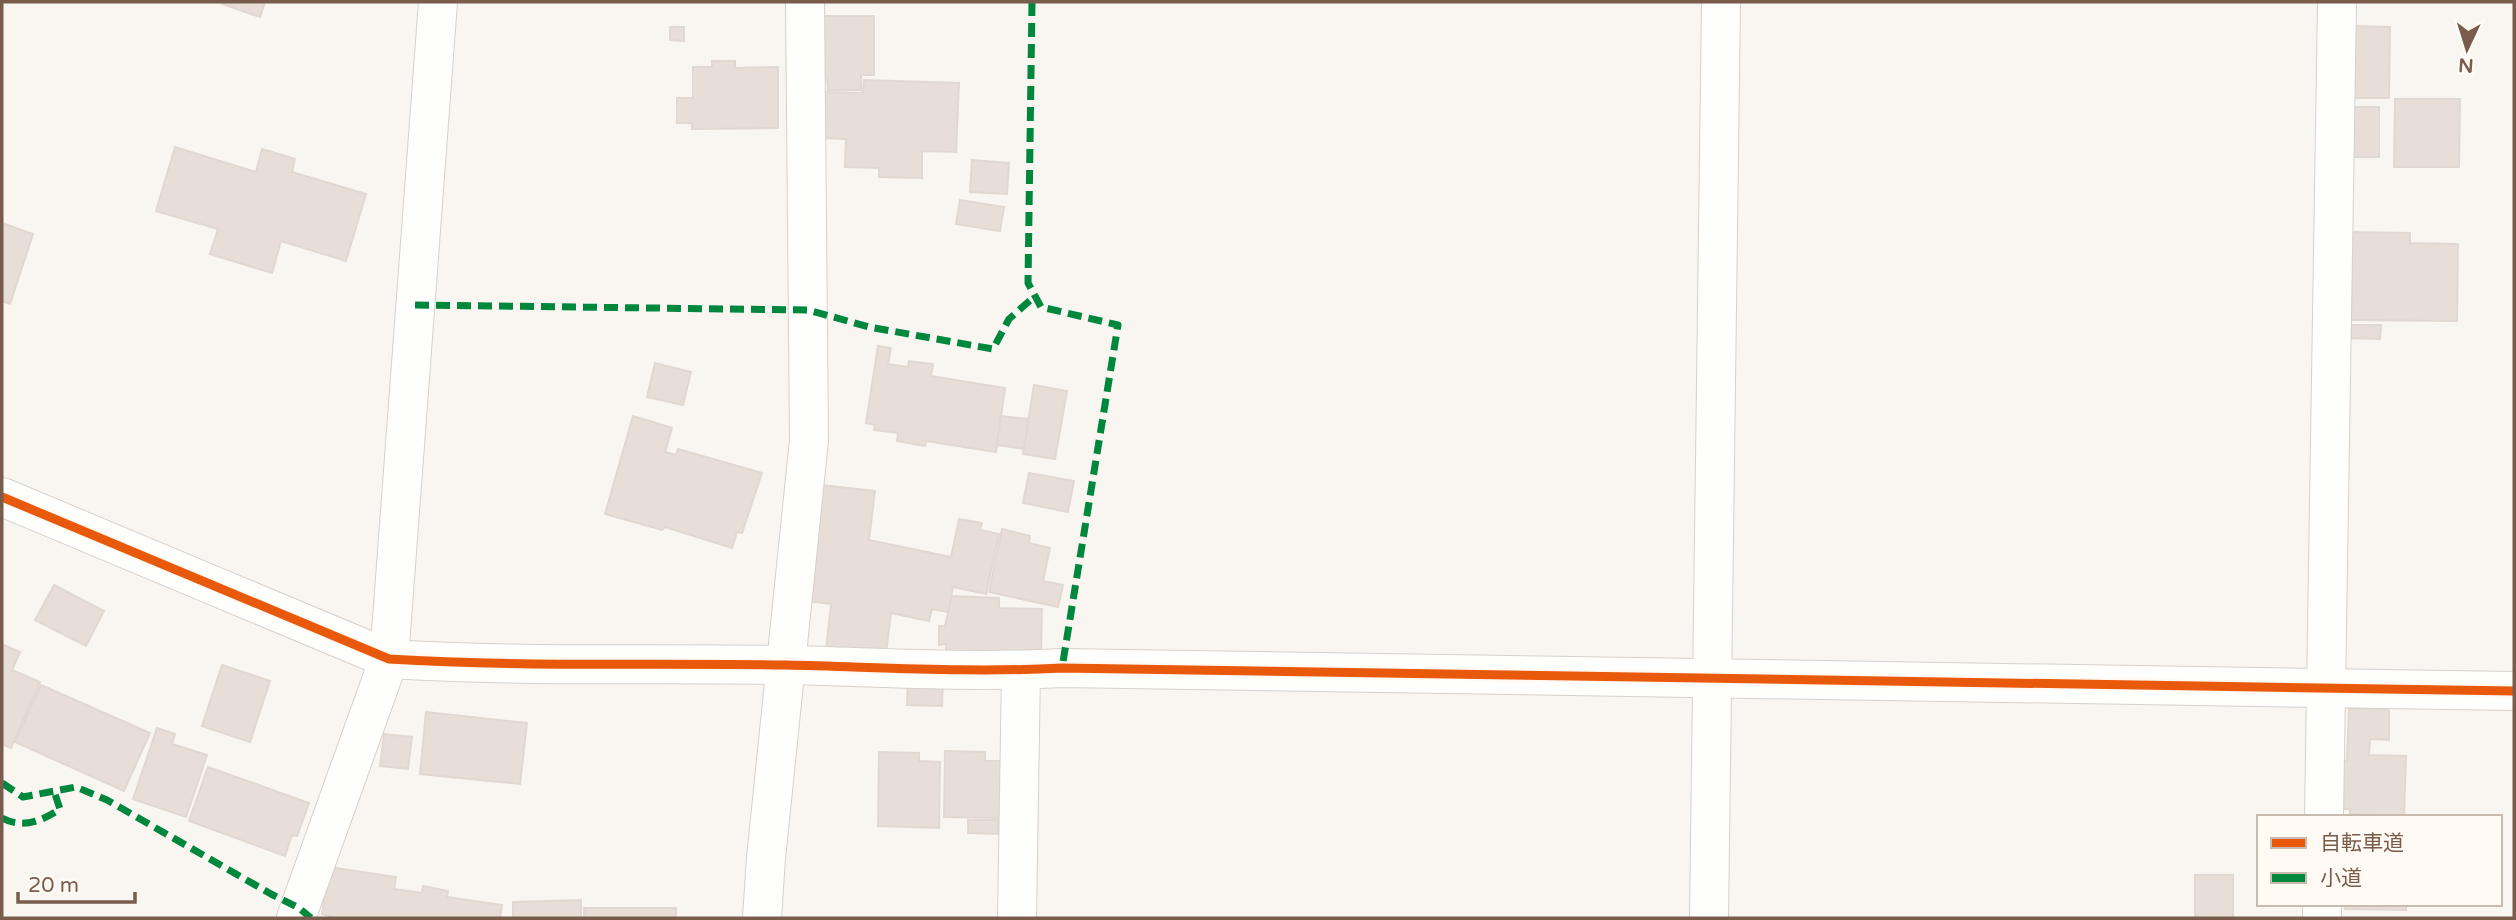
<svg xmlns="http://www.w3.org/2000/svg" width="2516" height="920" font-family="'Varela Round','Noto Sans JP',sans-serif">
<style>
.building{fill:#e6ded7;stroke:#e2d8d2;stroke-width:2}
.lines{fill:none;stroke-linecap:round;stroke-linejoin:round}
.street-casing{stroke:#d7d1cb;stroke-width:40}
.street{stroke:#fefefd;stroke-width:38}
.quiet{stroke:#00873e;stroke-width:7;stroke-dasharray:14 7;stroke-linecap:butt}
.cycleway-casing{stroke:#fffaf3;stroke-width:13}
.cycleway{stroke:#e8590c;stroke-width:9}
</style>
<rect width="100%" height="100%" fill="#f9f5f0"/>
<g class="building">
<polygon points="223,2 265,2 260,17 222,4"/>
<polygon points="822,16 874,16 874,75 861,75 861,90 828,90 827,77 821,77"/>
<polygon points="2351,26 2390,27 2389,98 2350,98"/>
<polygon points="670,27 684,27 684,41 670,40"/>
<polygon points="712,61 735,61 735,68 778,67 778,128 692,129 692,123 677,123 677,98 693,98 693,67 712,67"/>
<polygon points="864,80 959,83 956,152 922,151 922,178 879,177 879,168 845,167 846,139 824,138 825,92 863,93"/>
<polygon points="2395,99 2460,99 2459,167 2394,167"/>
<polygon points="2347,107 2379,107 2379,157 2346,157"/>
<polygon points="175,147 256,172 262,149 295,159 292,172 366,194 346,261 281,241 272,273 210,254 218,229 156,211"/>
<polygon points="972,160 1009,163 1007,194 970,192"/>
<polygon points="960,200 1004,207 1000,231 956,224"/>
<polygon points="2,223 33,234 10,304 2,301"/>
<polygon points="2352,232 2410,233 2410,243 2458,244 2457,321 2351,320"/>
<polygon points="2348,325 2381,325 2380,339 2347,338"/>
<polygon points="878,346 891,348 888,364 908,367 909,361 933,364 931,376 1005,388 996,452 926,441 925,446 897,441 898,433 874,430 875,425 866,423"/>
<polygon points="655,363 691,372 683,405 647,397"/>
<polygon points="1034,385 1067,391 1055,459 1023,454"/>
<polygon points="633,416 672,428 665,452 676,455 678,449 762,473 742,533 737,532 732,548 665,527 662,530 605,514"/>
<polygon points="1001,416 1028,419 1024,449 997,445"/>
<polygon points="1029,473 1074,481 1068,512 1023,503"/>
<polygon points="821,485 875,491 869,540 951,557 959,519 982,523 980,530 999,534 986,594 953,587 948,612 932,609 929,621 891,613 886,653 826,651 831,604 807,601"/>
<polygon points="1002,529 1030,536 1029,543 1050,548 1043,581 1063,585 1058,607 989,592"/>
<polygon points="54,585 104,611 86,646 35,620"/>
<polygon points="952,596 999,598 999,608 1042,609 1041,654 946,655 946,644 939,645 939,626 945,626"/>
<polygon points="4,645 20,652 12,670 40,682 11,748 2,744 2,651"/>
<polygon points="222,665 270,681 250,742 202,726"/>
<polygon points="908,678 943,680 942,706 907,705"/>
<polygon points="41,685 150,733 124,791 15,742"/>
<polygon points="2349,708 2389,709 2389,740 2370,739 2369,755 2406,756 2404,816 2350,814 2350,809 2338,809 2340,761 2347,761"/>
<polygon points="426,712 527,723 520,784 420,774"/>
<polygon points="157,728 175,734 172,744 207,755 186,817 133,799"/>
<polygon points="384,734 412,737 408,769 380,766"/>
<polygon points="945,751 985,752 985,761 1003,761 1002,818 944,817"/>
<polygon points="879,752 919,753 919,761 940,762 939,828 878,826"/>
<polygon points="208,767 309,803 297,836 292,835 285,856 189,821"/>
<polygon points="968,820 998,820 998,834 968,833"/>
<polygon points="329,867 396,877 394,889 422,893 423,886 448,891 447,897 502,905 500,918 335,918 322,914"/>
<rect x="2195" y="875" width="38" height="43"/>
<polygon points="581,900 581,918 513,918 513,902"/>
<polygon points="2345,904 2406,904 2406,910 2345,909"/>
<rect x="584" y="908" width="92" height="10"/>
</g>
<g class="lines">
<defs>
<g id="street">
<path d="M2 497 389 659C522 667 654 663 787 665 878 667 971 673 1062 668L2514 691"/>
<polyline points="2324,817 2337,2"/>
<polyline points="296,918 389,659 438,2"/>
<polyline points="762,918 766,858 809,440 805,2"/>
<polyline points="1017,918 1021,671"/>
<polyline points="1709,918 1721,2"/>
<polyline points="2322,918 2322,904"/>
</g>
</defs>
<use href="#street" class="street-casing"/>
<use href="#street" class="street"/>
<g class="quiet">
<polyline points="1032,2 1028,283 1041,307 1118,325 1062,668"/>
<polyline points="415,305 808,310 869,327 993,349 1009,319 1035,296"/>
<polyline points="2,783 23,797 76,787 107,800 271,894 299,908 311,918"/>
<path d="M2 818C22 829 42 821 60 809L54 791"/>
</g>
<defs>
<path id="cycleway" d="M2 497 389 659C522 667 654 663 787 665 878 667 971 673 1062 668L2514 691"/>
</defs>
<use href="#cycleway" class="cycleway-casing"/>
<use href="#cycleway" class="cycleway"/>
</g>
<rect width="2516" height="920" fill="none" stroke="#7a5c4d" stroke-width="7"/>
<rect x="2257" y="815" width="245" height="91" fill="#fffaf3" stroke="#cabbb1" stroke-width="2"/>
<rect x="2271" y="838" width="35" height="10" fill="#e8590c" stroke="#cabbb1" stroke-width="2"/>
<text x="2320" y="850" font-size="21" fill="#7a5c4d">自転車道</text>
<rect x="2271" y="873" width="35" height="10" fill="#00873e" stroke="#cabbb1" stroke-width="2"/>
<text x="2320" y="885" font-size="21" fill="#7a5c4d">小道</text>
<g transform="translate(2467 49) rotate(184)" stroke="#fffaf3" stroke-width="5" paint-order="stroke">
<path d="M0-5L12 26L0 18L-12 26Z" fill="#7a5c4d"/>
<text y="-10" font-size="19" font-weight="bold" text-anchor="middle" fill="#7a5c4d">N</text>
</g>
<path d="M18 892v10h117v-10" fill="none" stroke="#7a5c4d" stroke-width="3.5"/>
<text x="28" y="892" font-size="21" fill="#7a5c4d" stroke="#fffaf3" stroke-width="5" paint-order="stroke">20 m</text>
</svg>
